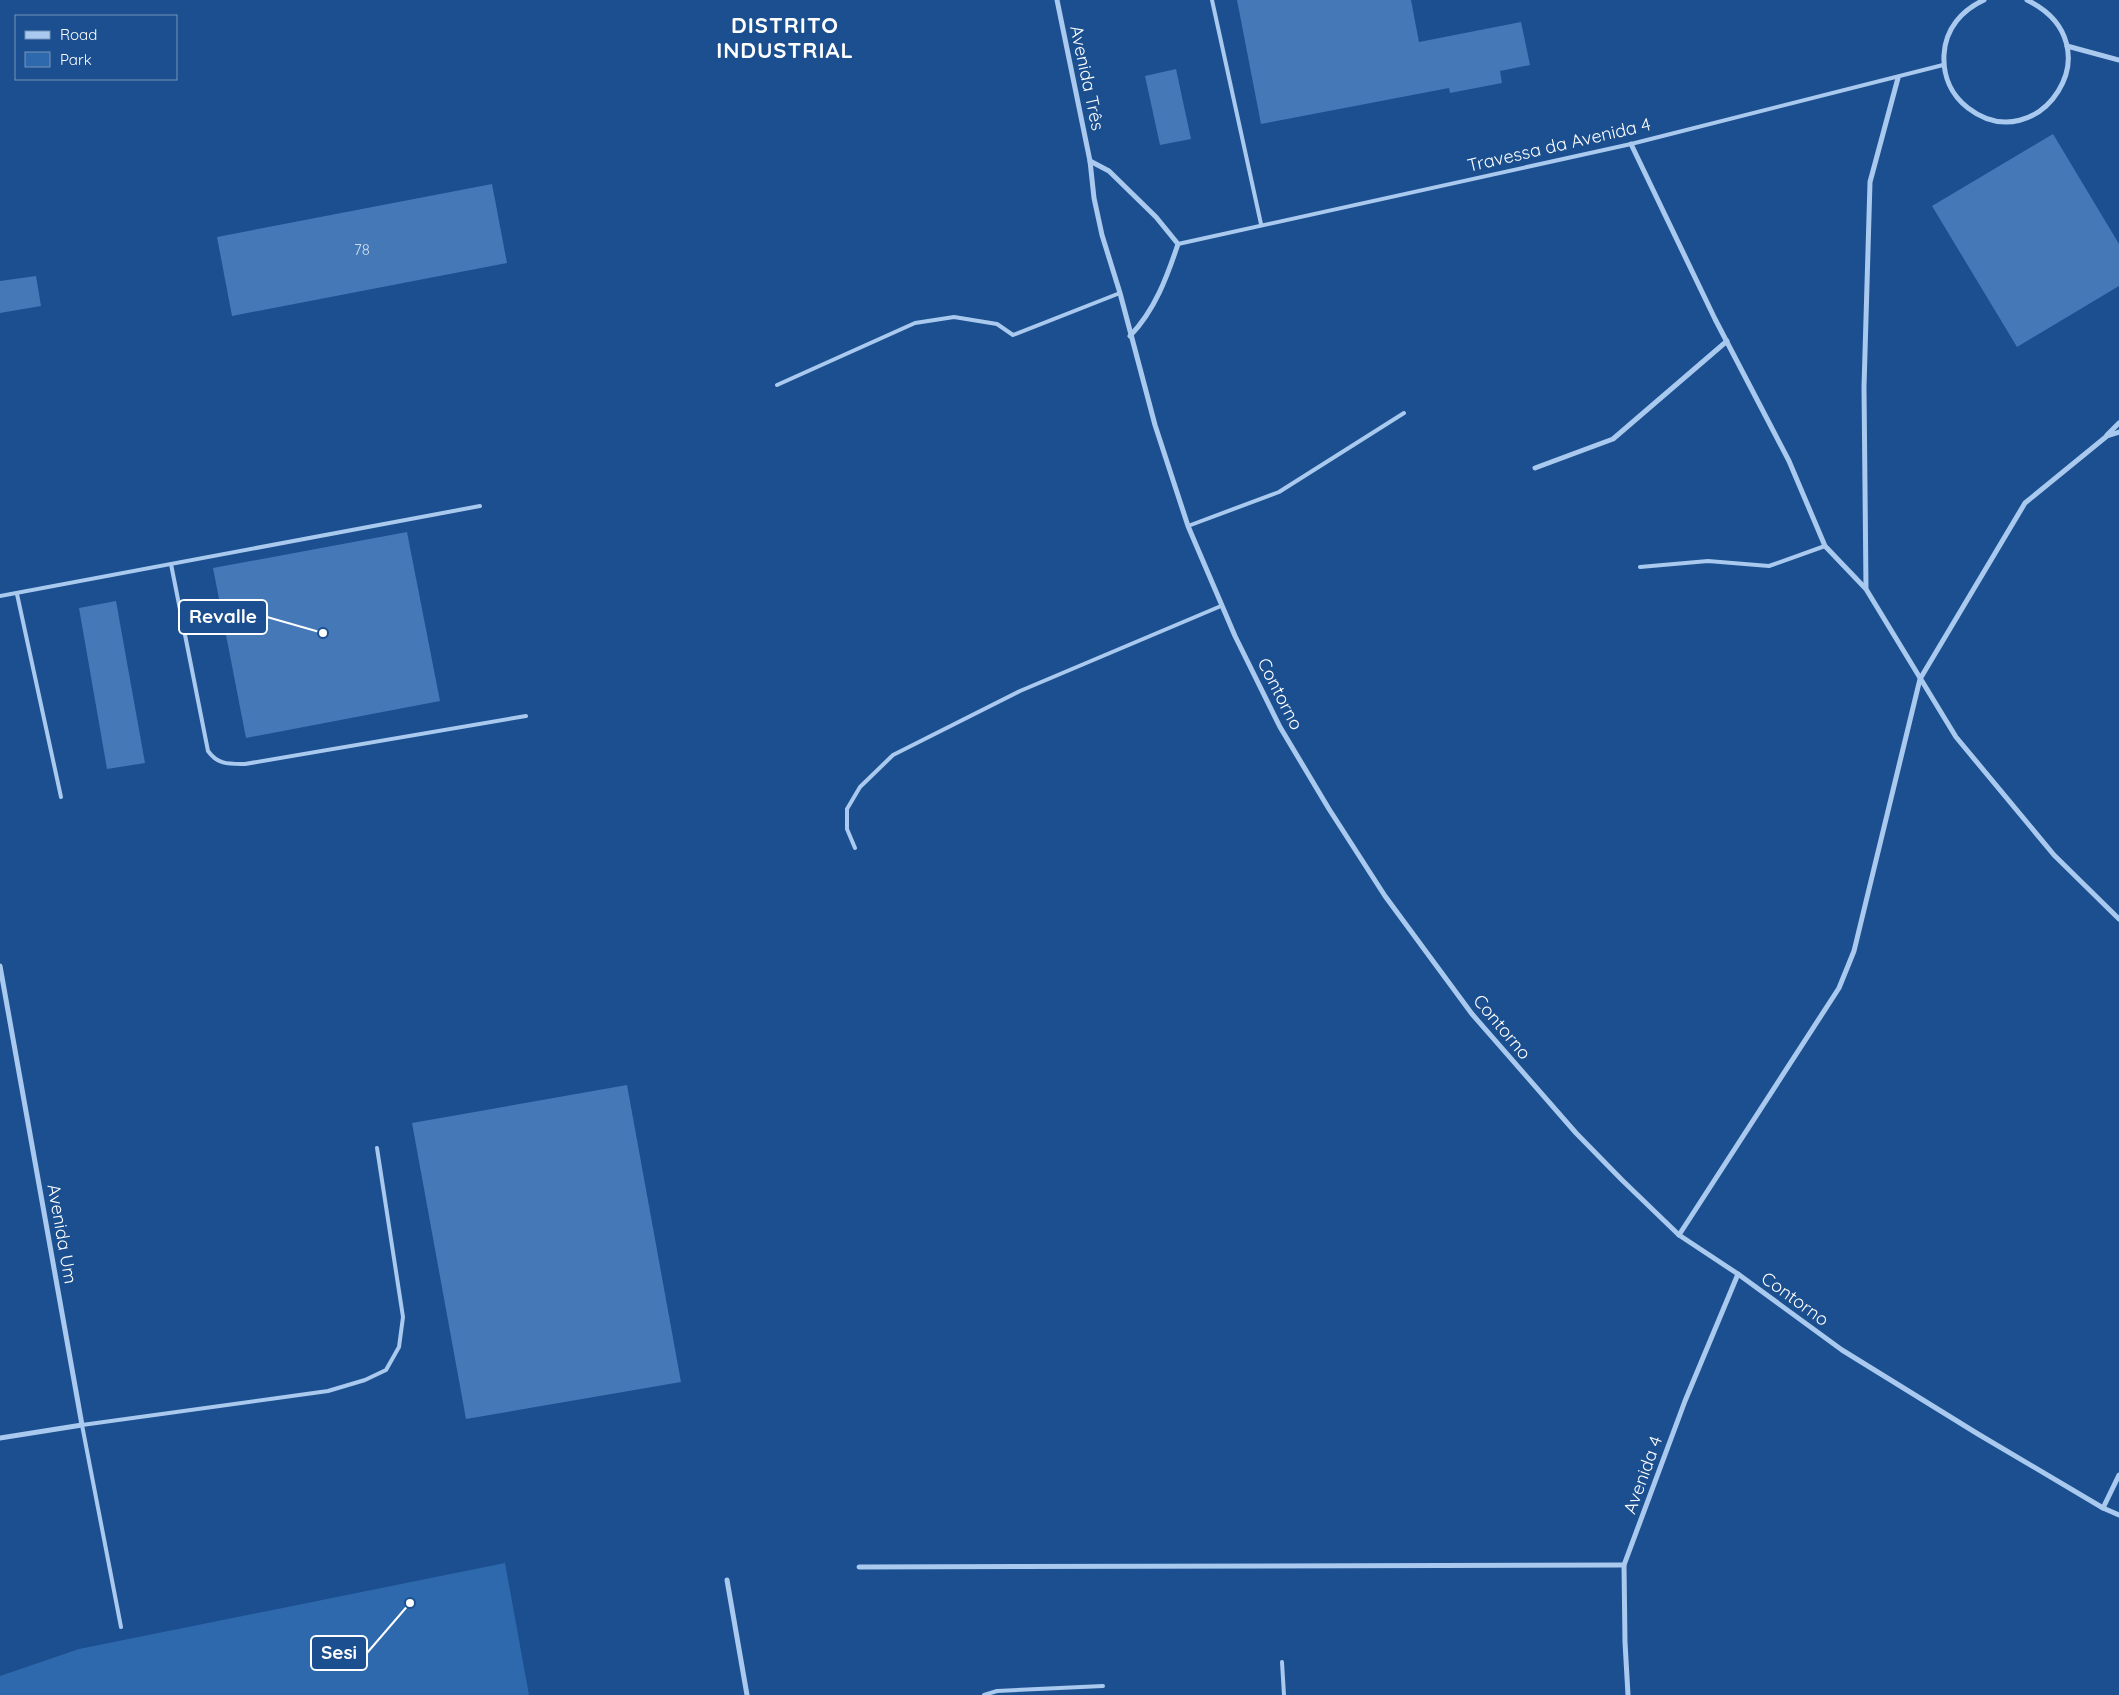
<svg xmlns="http://www.w3.org/2000/svg" width="2119" height="1695" font-family="Quicksand,sans-serif">
<style>
.green{fill:#2e69ad}
.building{fill:#4478b7}
.lines{fill:none;stroke-linecap:round;stroke-linejoin:round}
.service{stroke:#a9c9ee;stroke-width:4}
.minor{stroke:#a9c9ee;stroke-width:5}
.labels{text-anchor:middle;stroke-width:5;stroke-linejoin:round;paint-order:stroke}
.number-label{font-size:15px;fill:#d0dded}
.street-label{font-size:18px;fill:#fff;stroke:#1b4f8f}
.district-label{font-size:22px;font-weight:bold;letter-spacing:1px;fill:#fff;stroke:#1b4f8f}
.leader{fill:none;stroke:#fff;stroke-width:2}
.callout-dot{fill:#fff;stroke:#1b4f8f;stroke-width:2}
.callout{fill:#1b4f8f;stroke:#fff;stroke-width:2}
.callout-label{font-size:19px;text-anchor:middle;font-weight:bold;fill:#fff}
</style>
<rect width="100%" height="100%" fill="#1b4f8f"/>
<polygon class="green" points="505,1563 529,1695 0,1695 0,1676 79,1649"/>
<g class="building">
<polygon points="1237,0 1411,0 1419,42 1521,22 1530,65 1500,71 1502,83 1450,93 1449,88 1261,124"/>
<polygon points="1176,69 1191,139 1160,145 1145,76"/>
<polygon points="2053,134 2119,244 2119,286 2017,347 1932,206"/>
<polygon points="492,184 507,263 232,316 217,237"/>
<polygon points="36,276 41,306 0,313 0,281"/>
<polygon points="407,532 440,701 246,738 213,568"/>
<polygon points="116,601 145,763 107,769 79,608"/>
<polygon points="627,1085 681,1382 466,1419 412,1123"/>
</g>
<g class="lines">
<g class="service">
<polyline points="1212,0 1261,224"/>
<polyline points="1178,244 1631,144 1943,65"/>
<polyline points="777,385 915,323 954,317 997,324 1013,335 1120,293"/>
<polyline points="1188,526 1279,492 1404,413"/>
<path d="M171 564 208 751C218 765 229 764 245 764L526 716"/>
<polyline points="1640,567 1708,561 1769,566 1825,546"/>
<polyline points="17,594 61,797"/>
<polyline points="0,596 480,506"/>
<polyline points="855,848 847,829 847,809 860,787 893,755 1020,691 1221,606"/>
<polyline points="121,1627 82,1425 328,1391 365,1380 386,1370 399,1347 403,1317 377,1148"/>
<polyline points="1282,1662 1284,1695"/>
<polyline points="984,1695 997,1691 1103,1686"/>
</g>
<g class="minor">
<polyline points="1057,0 1090,161 1094,198 1102,235 1120,293 1155,425 1188,526 1235,636 1280,727 1329,809 1385,896 1472,1014 1576,1133 1622,1180 1679,1235 1738,1274 1842,1350 1978,1434 2103,1508 2119,1515"/>
<path d="M1984 0C1962 10 1945 29 1944 55 1943 76 1951 95 1968 108 2038 162 2119 45 2027 0"/>
<polyline points="2067,46 2119,60"/>
<polyline points="1631,144 1715,319 1789,461 1825,546 1866,589 1956,737 2054,855 2119,919"/>
<path d="M1090 161 1109 171 1156 217 1178 244C1167 277 1155 310 1130 336"/>
<polyline points="2107,435 2119,423"/>
<polyline points="1535,468 1613,439 1727,341"/>
<polyline points="1866,588 1864,387 1870,182 1898,78"/>
<polyline points="0,966 82,1425 0,1438"/>
<polyline points="1679,1235 1839,988 1854,951 1920,679 2025,503 2107,436 2119,432"/>
<polyline points="2103,1508 2119,1475"/>
<polyline points="859,1567 1624,1565"/>
<polyline points="727,1580 747,1695"/>
<polyline points="1628,1695 1625,1642 1624,1565 1685,1401 1738,1274"/>
</g>
</g>
<g class="labels">
<g class="number-label">
<text x="362" y="255">78</text>
</g>
<g class="street-label">
<text transform="translate(1087 78) rotate(78)" y="6">Avenida Três</text>
<text transform="translate(1559 145) rotate(-13)" y="6">Travessa da Avenida 4</text>
<text transform="translate(1280 694) rotate(63)" y="6">Contorno</text>
<text transform="translate(1502 1027) rotate(50)" y="6">Contorno</text>
<text transform="translate(62 1234) rotate(80)" y="6">Avenida Um</text>
<text transform="translate(1795 1299) rotate(36)" y="6">Contorno</text>
<text transform="translate(1643 1475) rotate(-70)" y="6">Avenida 4</text>
</g>
<g class="district-label">
<text x="785" y="33">DISTRITO<tspan x="785" dy="25">INDUSTRIAL</tspan></text>
</g>
</g>
<path class="leader" d="M323 633L267 617M410 1603L367 1653"/>
<g class="callout-dot">
<circle cx="323" cy="633" r="5"/>
<circle cx="410" cy="1603" r="5"/>
</g>
<g class="callout">
<rect x="179" y="600" width="88" height="34" rx="5"/>
<rect x="311" y="1636" width="56" height="34" rx="5"/>
</g>
<g class="callout-label">
<text x="223" y="623">Revalle</text>
<text x="339" y="1659">Sesi</text>
</g>
<rect x="15" y="15" width="162" height="65" fill="#1b4f8f" stroke="#7695bc"/>
<rect x="25" y="31" width="25" height="8" fill="#a9c9ee" stroke="#7695bc"/>
<text x="60" y="40" font-size="15" fill="#ffffff">Road</text>
<rect x="25" y="52" width="25" height="15" fill="#2e69ad" stroke="#7695bc"/>
<text x="60" y="65" font-size="15" fill="#ffffff">Park</text>
</svg>
